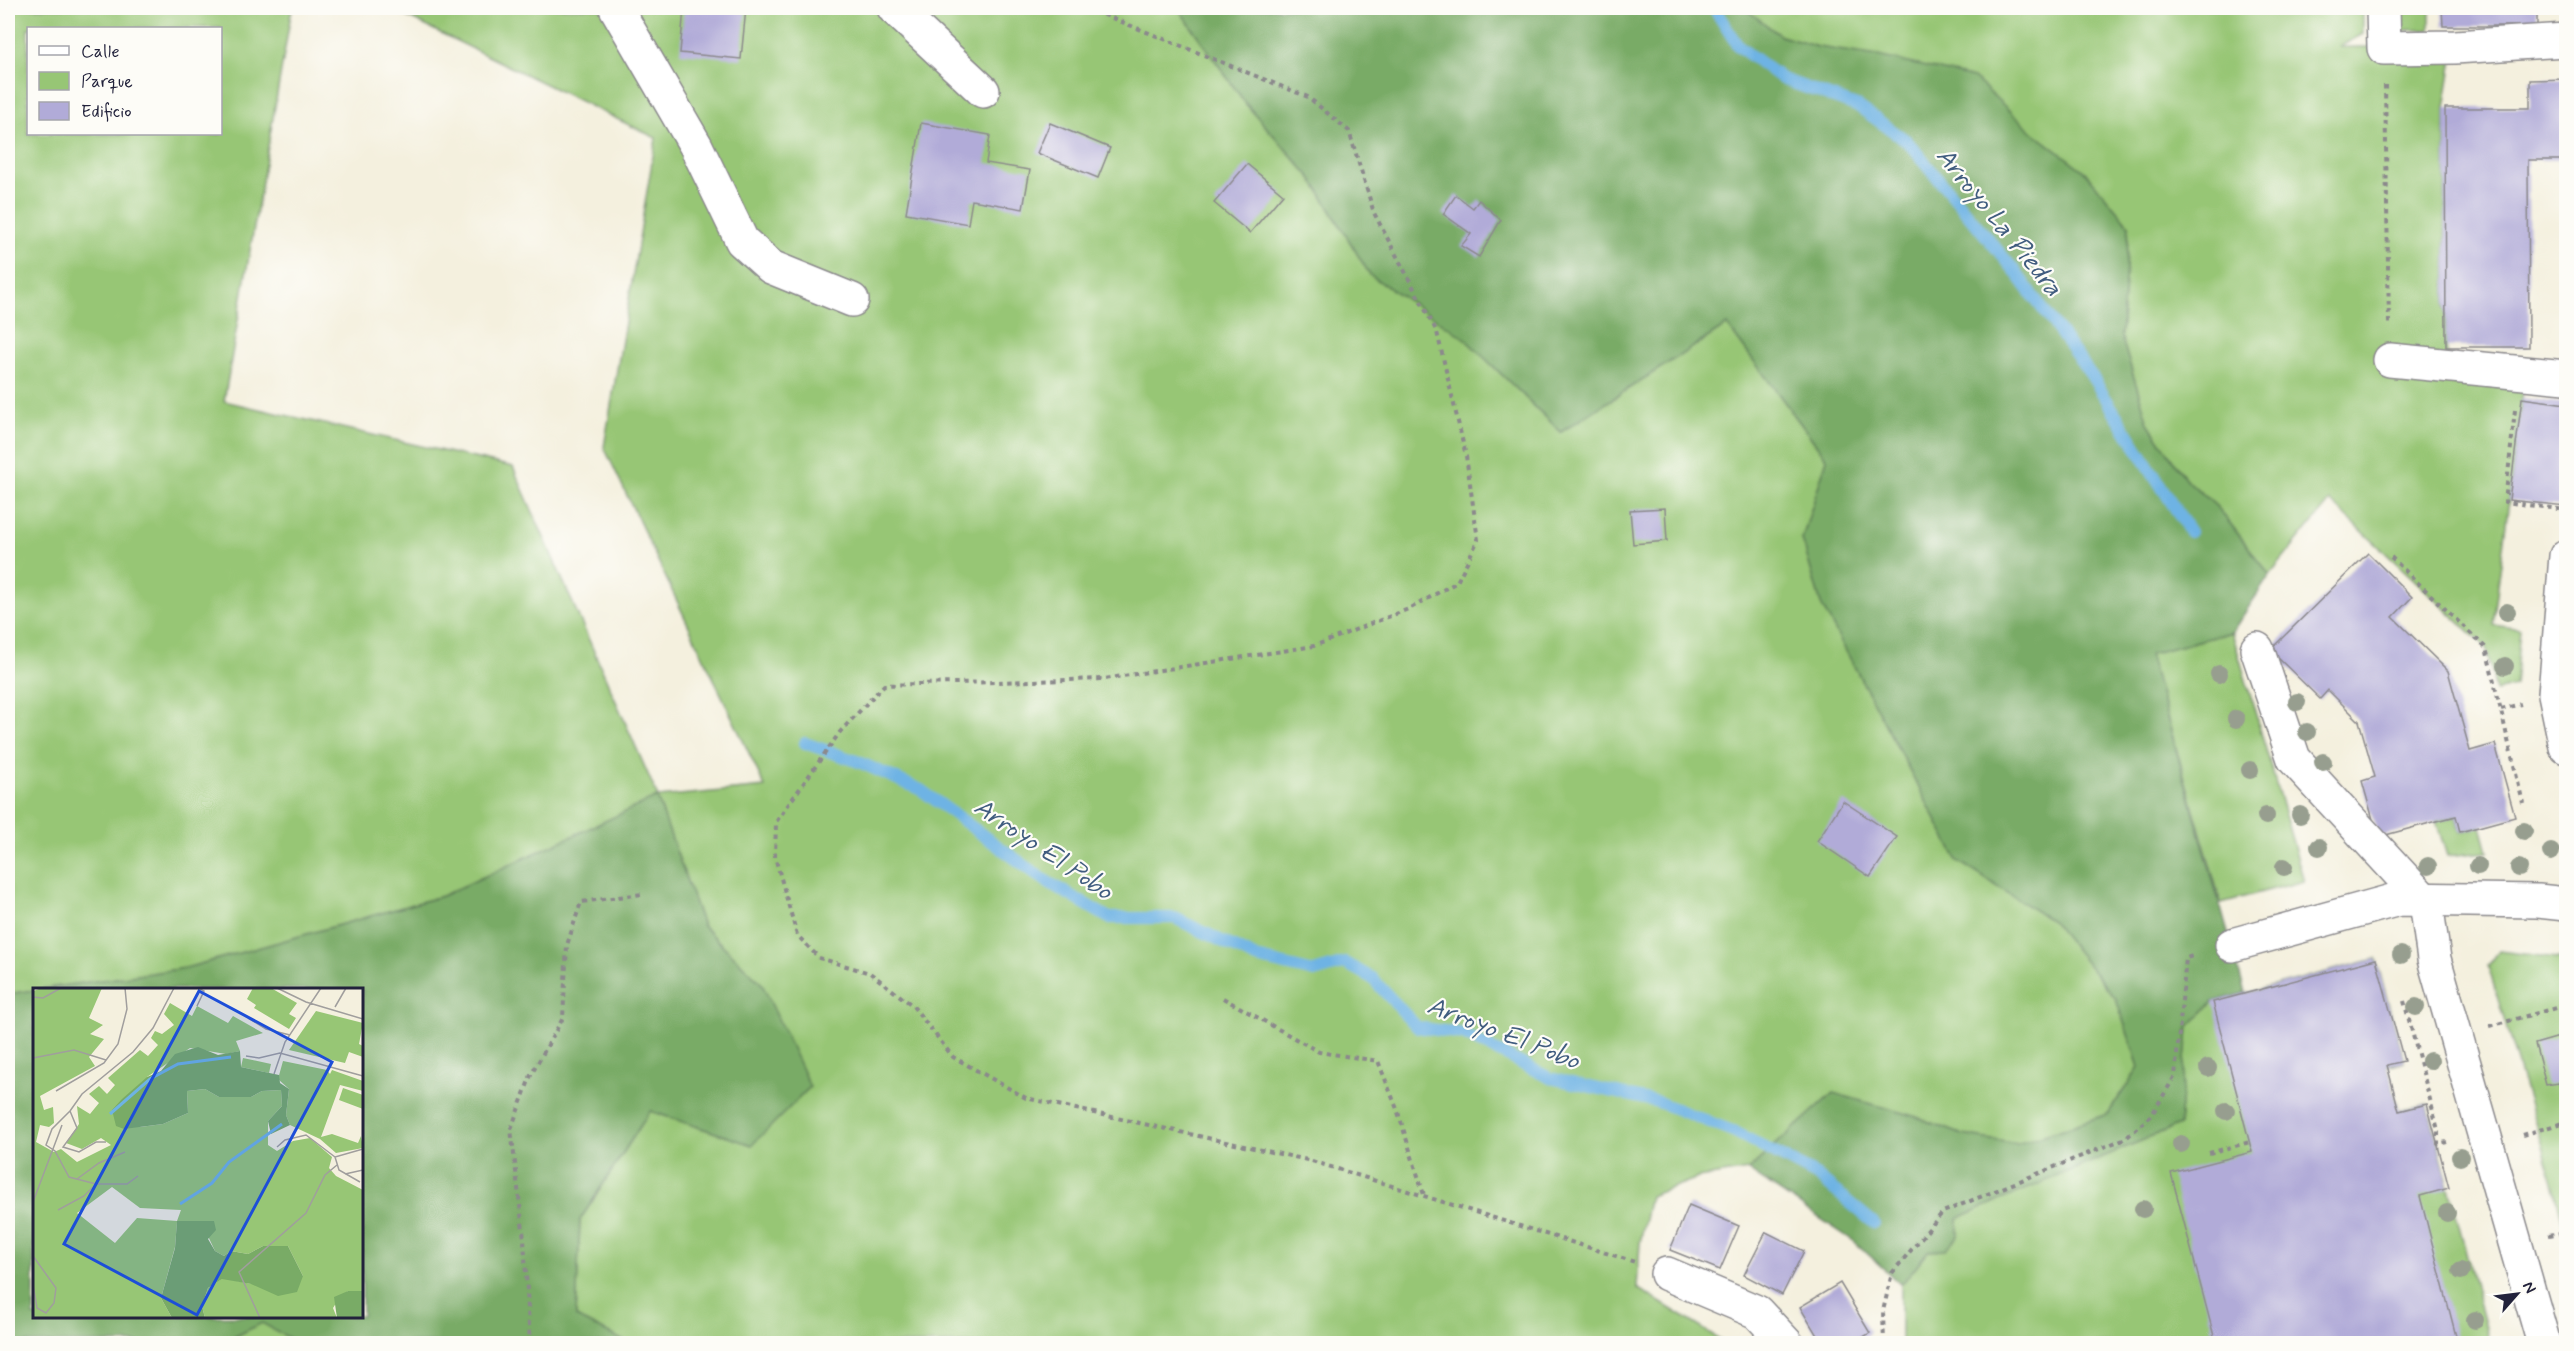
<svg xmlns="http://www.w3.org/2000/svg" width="2574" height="1351" font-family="Mynerve,sans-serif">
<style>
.green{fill:#97c675;stroke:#5c7458;stroke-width:1.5;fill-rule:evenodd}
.forest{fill:#79ab66;stroke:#4e6650;stroke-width:1.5}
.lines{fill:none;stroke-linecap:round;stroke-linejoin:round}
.stream{stroke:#6eb3e4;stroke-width:12}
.building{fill:#b1abd8}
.street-casing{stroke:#8b898c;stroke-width:36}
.path{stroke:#8b898c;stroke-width:4;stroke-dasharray:4.5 4.5;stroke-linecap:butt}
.street{stroke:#fff;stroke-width:33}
.tree{fill:#979e8f}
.labels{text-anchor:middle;stroke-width:4.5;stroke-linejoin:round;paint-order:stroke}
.water-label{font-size:26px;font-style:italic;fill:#405c7f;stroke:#fdfcf7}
.inset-river{fill:none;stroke:#6eb3e4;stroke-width:3}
.inset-road{fill:none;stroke:#a09e9d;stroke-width:1.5}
.view{fill:#1d4ed8;fill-opacity:0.15;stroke:#1d4ed8;stroke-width:3}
.inset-edge{fill:none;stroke:#22223b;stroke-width:3}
</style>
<rect width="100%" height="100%" fill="#fdfcf7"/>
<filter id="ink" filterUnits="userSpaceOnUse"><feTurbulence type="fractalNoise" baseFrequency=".0167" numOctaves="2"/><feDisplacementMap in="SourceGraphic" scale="12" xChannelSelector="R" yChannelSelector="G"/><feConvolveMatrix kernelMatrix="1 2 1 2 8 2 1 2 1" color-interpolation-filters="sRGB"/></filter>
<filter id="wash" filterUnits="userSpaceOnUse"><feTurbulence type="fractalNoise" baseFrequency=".008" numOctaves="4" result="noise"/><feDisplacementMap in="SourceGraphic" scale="24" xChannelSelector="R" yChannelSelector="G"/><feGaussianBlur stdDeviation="1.35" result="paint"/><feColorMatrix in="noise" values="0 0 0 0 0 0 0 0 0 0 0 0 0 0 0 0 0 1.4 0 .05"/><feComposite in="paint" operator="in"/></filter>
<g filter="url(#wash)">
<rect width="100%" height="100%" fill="#f4f0de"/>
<g class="green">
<path d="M8 8H292L224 401 513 467 658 797 765 787 604 447 656 138 389 8H1178L1246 104 1312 179 1370 275 1463 337 1561 432 1727 325 1827 459 1802 539 1821 604 1958 861 2053 922 2116 999 2139 1067 2108 1114 2017 1144 1963 1135 1911 1115 1833 1093 1748 1170 1698 1178 1650 1196 1640 1243 1637 1288 1726 1343 628 1344 576 1317 580 1220 650 1111 752 1145 762 984 703 926 657 798 442 896 186 968 8 994ZM28 28H220V134H28Z"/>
<polygon points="1744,8 2363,8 2363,34 2339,47 2455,47 2445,108 2446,347 2450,368 2525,375 2493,625 2520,629 2515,686 2496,691 2486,647 2330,501 2270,575 2218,508 2185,478 2148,423 2121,336 2129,225 2085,172 2035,134 1818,47 1781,36"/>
<rect x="2391" y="8" width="39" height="22"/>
<polygon points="2232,632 2304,881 2221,903 2149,654"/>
<polygon points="2456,816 2460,832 2481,826 2488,852 2447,856 2436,821"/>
<polygon points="2499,951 2566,959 2566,1237 2554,1186 2488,966"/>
<polygon points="2376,959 2404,1061 2387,1066 2399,1111 2427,1104 2490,1343 1901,1344 1901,1285 1928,1251 1944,1250 1957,1218 2179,1125 2188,1027 2213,1002"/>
<polygon points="262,1322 298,1343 222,1344"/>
</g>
<g class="forest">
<polygon points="1178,8 1744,8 1781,36 1818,47 1878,56 1974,78 2035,134 2085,172 2129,225 2121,336 2148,423 2185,478 2218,508 2270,575 2232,632 2149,654 2245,993 2213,1002 2188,1027 2179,1125 1958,1218 1958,1236 1944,1250 1928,1251 1901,1285 1855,1242 1748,1170 1833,1093 1911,1115 1963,1135 2017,1144 2108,1114 2139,1067 2116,999 2053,922 1958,861 1821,604 1802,539 1827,459 1727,325 1561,432 1463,337 1370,275 1312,179 1246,104"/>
<polygon points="657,797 703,926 762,984 810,1087 752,1145 650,1111 580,1220 576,1317 628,1343 298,1343 262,1323 222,1343 8,1343 8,994 34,990 34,1316 362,1316 362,990 40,989 186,968 442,896"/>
</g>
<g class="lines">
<g class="stream">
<polyline points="1714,8 1738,46 1782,79 1859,107 1907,141 2015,271 2091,375 2190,532"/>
<polyline points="805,743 859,762 921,790 1046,881 1109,918 1175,918 1256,958 1314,972 1345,963 1372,978 1417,1027 1463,1034 1550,1078 1658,1102 1735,1132 1816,1175 1874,1223"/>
</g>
</g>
<g id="blocks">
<g class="building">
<polygon points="684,8 746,8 741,59 680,53"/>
<polygon points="2442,8 2537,8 2537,26 2443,26"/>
<polygon points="2566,79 2566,160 2528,160 2529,347 2446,347 2445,108 2530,108 2530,80"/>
<polygon points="921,123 990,135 986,163 1030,170 1023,209 972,200 968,224 906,213"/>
<polygon points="1050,123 1110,148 1098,178 1037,153"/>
<polygon points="1247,164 1283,194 1250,233 1214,203"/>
<polygon points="1456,195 1473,208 1479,200 1501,220 1479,257 1461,246 1471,234 1443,214"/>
<polygon points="2522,398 2566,404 2566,506 2509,500"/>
<polygon points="1665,508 1667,541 1633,544 1630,510"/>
<polygon points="2368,553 2412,597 2393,617 2448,671 2470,751 2495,744 2515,817 2460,832 2456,816 2378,837 2362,781 2375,777 2359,721 2328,690 2320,699 2270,650"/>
<polygon points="1843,801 1897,837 1870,877 1817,841"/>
<polygon points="2376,959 2404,1061 2387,1065 2399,1111 2427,1104 2449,1188 2420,1196 2458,1344 2216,1344 2171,1173 2252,1152 2213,1002"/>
<polygon points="2566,1035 2566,1102 2564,1103 2559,1083 2546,1085 2535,1044"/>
<polygon points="1689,1205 1739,1226 1720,1270 1670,1250"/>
<polygon points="1766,1232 1804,1251 1782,1295 1744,1275"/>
<polygon points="1840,1283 1870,1333 1852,1344 1822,1344 1800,1307"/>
</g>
</g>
</g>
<g filter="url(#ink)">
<use href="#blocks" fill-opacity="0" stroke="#8b898c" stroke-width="1.5"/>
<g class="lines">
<defs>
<g id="street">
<polyline points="616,8 696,146 742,241 771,267 852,300"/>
<polyline points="894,8 983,91"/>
<polyline points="2383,8 2384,48 2455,47 2566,40"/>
<polyline points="2390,360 2566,377"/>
<polyline points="2566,556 2555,694 2566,747"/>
<polyline points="2257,649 2294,759 2426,902 2434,959 2544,1344"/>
<polyline points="2232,945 2399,899 2538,901 2566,904"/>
<polyline points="1667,1274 1757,1312 1787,1344"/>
</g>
</defs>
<use href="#street" class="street-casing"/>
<g class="path">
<polyline points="1087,8 1308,97 1349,131 1374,213 1437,332 1466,456 1478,540 1457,582 1411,608 1314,646 1104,679 884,685 840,732 776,822 775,857 797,935 819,958 870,973 912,1005 953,1057 1026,1098 1312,1161 1635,1262"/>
<polyline points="2385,85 2389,324"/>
<polyline points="2515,410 2505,502 2566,510"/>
<polyline points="2391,557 2486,648 2523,803"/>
<polyline points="2501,709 2521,704"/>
<polyline points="1223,998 1319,1052 1378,1061 1397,1109 1424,1195"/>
<polyline points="2404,1001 2438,1130 2438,1144 2447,1142"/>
<polyline points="2490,1026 2563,1006 2566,979"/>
<polyline points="2522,1135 2566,1122"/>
<polyline points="2209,1153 2250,1142"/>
<polyline points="2549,1235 2566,1232"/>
<polyline points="530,1344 524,1239 511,1129 531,1075 563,1018 567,945 581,902 642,894"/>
<polyline points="1884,1344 1883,1311 1892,1273 1943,1212 2126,1138 2151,1116 2175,1076 2186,958 2196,955"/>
</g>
<use href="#street" class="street"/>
</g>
<g class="tree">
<circle cx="2507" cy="612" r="9"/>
<circle cx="2505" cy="666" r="9"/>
<circle cx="2219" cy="674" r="9"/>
<circle cx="2297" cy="702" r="9"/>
<circle cx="2236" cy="719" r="9"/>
<circle cx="2307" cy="732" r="9"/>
<circle cx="2323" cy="762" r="9"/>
<circle cx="2250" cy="770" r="9"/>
<circle cx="2300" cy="815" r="9"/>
<circle cx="2266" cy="816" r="9"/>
<circle cx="2524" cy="831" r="9"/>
<circle cx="2319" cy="847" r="9"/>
<circle cx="2551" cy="852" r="9"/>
<circle cx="2428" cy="866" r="9"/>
<circle cx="2478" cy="866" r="9"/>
<circle cx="2284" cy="867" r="9"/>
<circle cx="2519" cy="868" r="9"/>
<circle cx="2401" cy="955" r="9"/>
<circle cx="2416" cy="1007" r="9"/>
<circle cx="2430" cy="1061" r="9"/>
<circle cx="2208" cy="1068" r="9"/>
<circle cx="2226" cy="1111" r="9"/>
<circle cx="2181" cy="1144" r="9"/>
<circle cx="2460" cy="1157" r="9"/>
<circle cx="2143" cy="1209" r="9"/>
<circle cx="2447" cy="1213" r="9"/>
<circle cx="2461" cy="1271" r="9"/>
<circle cx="2475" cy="1320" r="9"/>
</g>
</g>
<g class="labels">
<g class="water-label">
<text transform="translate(2000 221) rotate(51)" y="9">Arroyo La Piedra</text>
<text transform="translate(1044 848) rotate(34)" y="9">Arroyo El Pobo</text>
<text transform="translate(1504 1032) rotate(21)" y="9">Arroyo El Pobo</text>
</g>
</g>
<g transform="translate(33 988)">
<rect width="330" height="330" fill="#f4f0de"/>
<path d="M9 0H69L56 30 70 37 57 46 71 51 56 69 62 78 7 108 11 122 20 119 21 135 16 139 7 137 3 154 21 164 28 161 44 174 78 157 68 150 49 161 33 155 46 136 44 118 57 126 66 115 56 106 66 98 74 106 82 97 75 90 107 62 115 68 125 57 118 50 122 43 129 46 141 37 131 26 137 15 159 28 164 18 195 35 200 28 230 45 203 53 207 63 193 66 157 60 114 89 107 139 130 136 155 125 154 103 172 101 186 109H218L229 103 248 102 249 118 235 133V157L244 163 260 153 277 150 299 169 296 180 303 188 330 202V303H315L307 309 300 320 304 330H172L169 318 175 300 190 290 218 296 270 288 255 258H230L215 266 198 263 191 268 182 263 168 233 144 234 142 259 128 310 139 330H0V3ZM79 199 107 220 148 222 144 233 104 230 82 255 44 225ZM220 0H238L264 15 256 26 263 30 256 41 221 20 223 17 214 11ZM283 23 330 35 326 56 330 58V69L316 64 312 75 256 62ZM210 70 238 76 236 85 208 79ZM250 73 294 82 297 86 299 82 330 93V103L307 97 288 149 299 146 325 155 328 148 330 160 303 165 287 151 257 137 253 127 256 101 245 91ZM310 100 330 107V121L306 112Z" fill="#97c675" fill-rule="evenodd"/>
<path d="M165 59 185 67 207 63 208 79 246 87 247 95 256 101 253 127 257 137 238 146 235 133 249 118 248 102 229 103 218 109H186L172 101 154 103 155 125 130 136 91 141 83 138 79 122 89 111 114 89 128 83 142 66ZM144 233H181L183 242 175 251 182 263 191 268 198 263 215 266 230 258H255L270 288 264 304 245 308 218 296 189 291 175 300 169 318 172 330H139L128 310 142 260ZM315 303H330V330H304L301 309Z" fill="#79ab66"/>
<path class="inset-river" d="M77 126 117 91 145 76 198 69M147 216 179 195 196 174 249 136"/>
<path class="inset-road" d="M244 0 273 14 330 31M0 9 10 10 28 0M164 18 171 3 165 0M302 19 313 0M215 30 233 41 257 47M213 68 226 70 247 65 330 88M0 70 41 62 73 72M241 86 252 54 288 0M23 103 71 75 85 56 94 21 92 0M37 123 49 106 100 64 120 40 141 0M37 123 19 141 13 157 22 163 36 189 63 196H94L105 188M37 123 44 140 30 159 46 164 63 154H73M244 159 252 152 273 147 302 169M312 186 330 182M44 191 66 175 92 164M327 194 306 182 302 169 330 161M0 214 29 137M25 222 51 208 63 196M0 268 23 300 21 315 13 325 4 320 0 297M227 330 206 284 273 225 292 187 304 177"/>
<path class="view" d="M166 3 299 74 164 327 31 256Z"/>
<rect width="330" height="330" class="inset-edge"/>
</g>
<rect width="2574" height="1351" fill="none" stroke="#fdfcf7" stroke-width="30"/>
<rect x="27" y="27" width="195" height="108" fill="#fdfcf7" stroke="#a5a5ac" stroke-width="1.5"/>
<rect x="39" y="46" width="30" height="9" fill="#ffffff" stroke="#a5a5ac" stroke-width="1.5"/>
<text x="81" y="57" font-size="18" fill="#22223b">Calle</text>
<rect x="39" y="72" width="30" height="18" fill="#97c675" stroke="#a5a5ac" stroke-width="1.5"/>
<text x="81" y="87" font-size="18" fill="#22223b">Parque</text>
<rect x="39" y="102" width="30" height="18" fill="#b1abd8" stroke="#a5a5ac" stroke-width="1.5"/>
<text x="81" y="117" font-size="18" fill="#22223b">Edificio</text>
<g transform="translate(2517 1294) rotate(62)" stroke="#fdfcf7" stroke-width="4.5" paint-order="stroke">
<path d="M0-4.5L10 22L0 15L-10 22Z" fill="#22223b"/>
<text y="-9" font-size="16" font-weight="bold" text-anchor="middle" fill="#22223b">N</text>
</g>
</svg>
